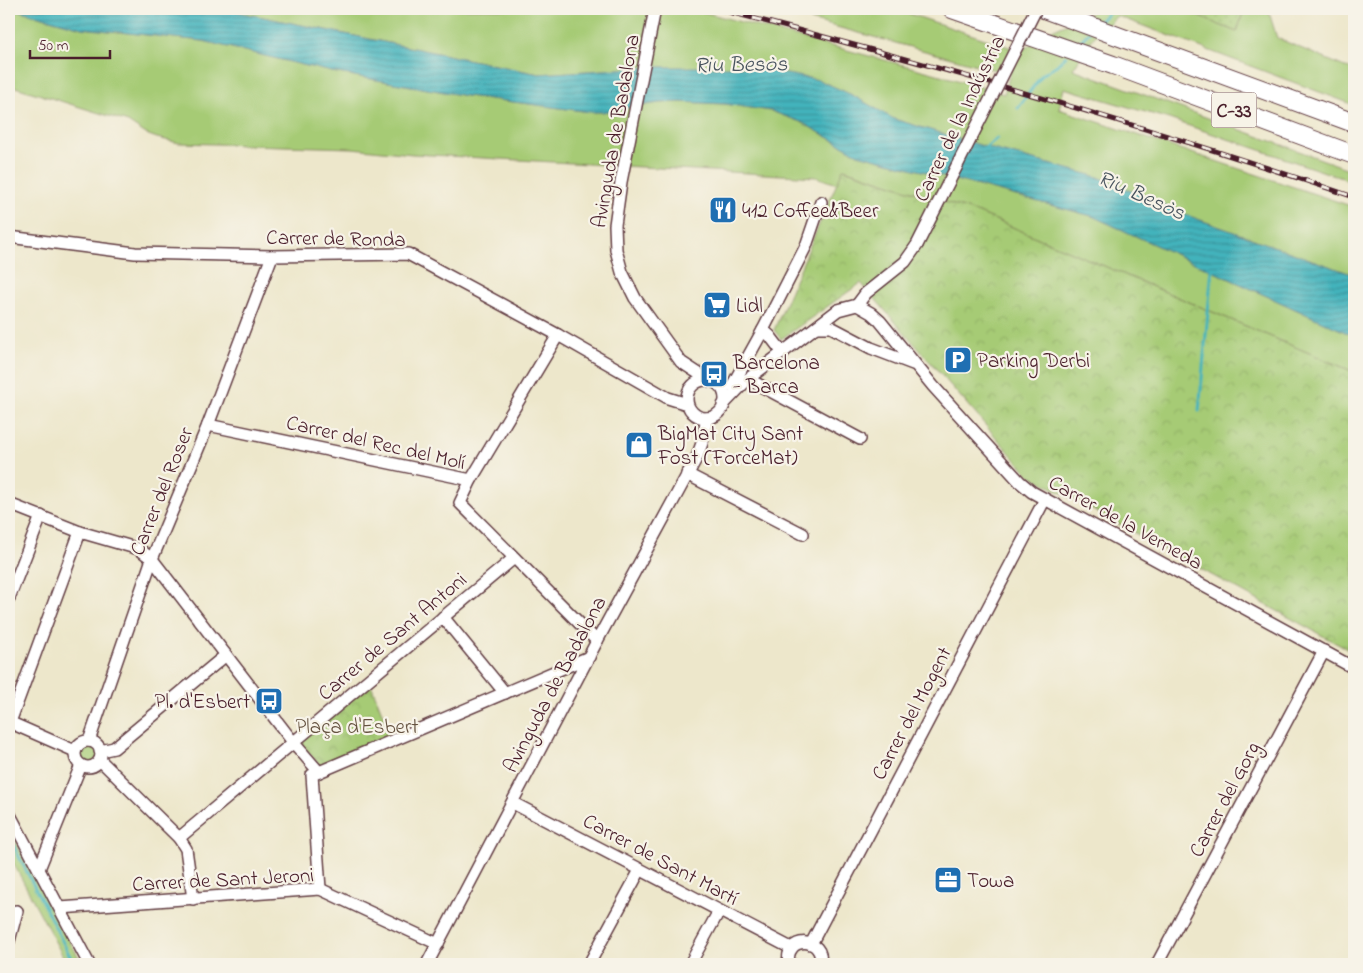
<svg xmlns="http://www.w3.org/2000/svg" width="1363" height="973" font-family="'Indie Flower',sans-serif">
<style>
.grass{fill:#a6cb75;stroke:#787550}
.park{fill:url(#park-crowns);stroke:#787550}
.garden{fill:url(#garden-dots);stroke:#787550}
.water{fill:url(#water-rules);stroke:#466974}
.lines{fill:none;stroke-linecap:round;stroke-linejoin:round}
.stream{stroke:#43b3bc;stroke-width:3}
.minor-casing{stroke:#623d43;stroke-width:14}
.highway-casing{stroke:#623d43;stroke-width:20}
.minor{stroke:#fff;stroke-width:11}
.highway{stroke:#fff;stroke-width:18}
.rail-casing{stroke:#4a1f2b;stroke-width:5}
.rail{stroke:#f7f3e8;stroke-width:3;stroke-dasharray:9;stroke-linecap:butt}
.minor-bridge-casing{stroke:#623d43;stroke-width:14;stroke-linecap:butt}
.minor-bridge{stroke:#fff;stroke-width:11}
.labels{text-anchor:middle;stroke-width:4.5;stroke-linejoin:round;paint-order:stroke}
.shield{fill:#f7f3e8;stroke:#7e5f64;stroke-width:1}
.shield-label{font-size:20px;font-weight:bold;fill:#4a1f2b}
.street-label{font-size:21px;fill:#4a1f2b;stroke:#f7f3e8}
.poi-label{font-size:21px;fill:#4a1f2b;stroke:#f7f3e8;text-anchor:start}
.park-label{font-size:21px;fill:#665341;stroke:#f7f3e8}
.water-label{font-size:22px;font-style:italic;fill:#48535e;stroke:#f7f3e8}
</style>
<defs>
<pattern id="park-crowns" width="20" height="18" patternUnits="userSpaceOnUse" patternTransform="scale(1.25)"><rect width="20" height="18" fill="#a6cb75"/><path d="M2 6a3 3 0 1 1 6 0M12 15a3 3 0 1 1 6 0" fill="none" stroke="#90ae65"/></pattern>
<pattern id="garden-dots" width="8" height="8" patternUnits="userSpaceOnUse" patternTransform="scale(1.25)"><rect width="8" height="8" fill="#a6cb75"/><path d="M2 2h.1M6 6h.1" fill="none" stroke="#90ae65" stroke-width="1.8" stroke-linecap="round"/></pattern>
<pattern id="water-rules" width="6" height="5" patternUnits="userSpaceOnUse" patternTransform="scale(1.25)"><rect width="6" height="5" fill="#43b3bc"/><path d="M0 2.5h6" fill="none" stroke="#3a9199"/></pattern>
</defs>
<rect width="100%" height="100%" fill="#f7f3e8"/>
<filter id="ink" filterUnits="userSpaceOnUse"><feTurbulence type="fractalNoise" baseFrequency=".02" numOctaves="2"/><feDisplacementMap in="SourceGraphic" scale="10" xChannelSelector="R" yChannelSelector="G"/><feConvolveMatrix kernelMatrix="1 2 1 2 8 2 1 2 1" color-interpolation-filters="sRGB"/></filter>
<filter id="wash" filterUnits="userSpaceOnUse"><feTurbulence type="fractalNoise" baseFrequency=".0096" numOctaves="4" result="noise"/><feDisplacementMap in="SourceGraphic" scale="20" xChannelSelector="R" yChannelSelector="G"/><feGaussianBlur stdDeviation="1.12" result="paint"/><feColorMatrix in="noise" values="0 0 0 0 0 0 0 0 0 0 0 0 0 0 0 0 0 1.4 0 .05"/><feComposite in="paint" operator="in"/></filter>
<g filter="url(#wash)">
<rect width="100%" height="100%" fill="#ede7cb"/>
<g class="grass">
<polygon points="9,9 14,9 82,28 203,41 332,72 467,96 591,112 602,112 659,103 680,102 725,104 771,111 801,122 858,154 1092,216 1354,336 1354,372 979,213 844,169 837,184 816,177 413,154 352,148 179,143 157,138 146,134 128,122 9,85"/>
<polygon points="224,9 692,9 937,74 1004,94 1010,74 770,9 895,9 1021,51 1054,29 1099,9 1180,9 1237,32 1244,9 1268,9 1277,38 1354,71 1354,105 1117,16 1093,38 1073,69 1354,171 1354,182 1169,119 1064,88 1059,109 1354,207 1354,275 1189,216 1098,177 996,150 894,119 852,95 819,80 759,69 651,67 539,74"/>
<circle cx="88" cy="754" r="13"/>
<polygon points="9,829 78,956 82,964 67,964 9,855"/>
</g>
<g class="park">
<polygon points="843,169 979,213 1354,372 1354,653 1029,475 861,283 781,339 774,330"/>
<polygon points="369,679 393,741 324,770 297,739"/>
</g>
<polygon class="garden" points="1180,9 1244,9 1237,32"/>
<polygon class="water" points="14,9 224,9 539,74 652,67 748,67 819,80 852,95 894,119 996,150 1098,177 1189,216 1354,275 1354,336 1092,216 858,154 801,122 771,111 725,104 680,102 659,103 602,112 591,112 467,96 332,72 203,41 82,28"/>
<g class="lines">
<g class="stream">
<polyline points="1098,23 1112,9"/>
<polyline points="1076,46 1089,32"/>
<polyline points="1018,108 1042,75 1057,65 1066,56"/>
<polyline points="984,149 997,138"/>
<polyline points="1199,411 1212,268"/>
<polyline points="9,837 74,964"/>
</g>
</g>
</g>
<g filter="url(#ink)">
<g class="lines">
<defs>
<g id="minor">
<polyline points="655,9 621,182 615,225 616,250 622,272 635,298 681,362 710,381"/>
<polyline points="9,237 135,253 272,256 408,254 558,335 668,398 687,404"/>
<polyline points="857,305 866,293 905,262 917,245"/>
<polyline points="818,327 831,327 871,348 913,364"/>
<polyline points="763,330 770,336 783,353"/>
<polyline points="748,379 860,439"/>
<circle cx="706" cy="399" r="19"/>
<polyline points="732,386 763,330 806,246 821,202"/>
<polyline points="723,405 748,379 838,310 857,305 871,313 880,321 933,386 1020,482 1032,492 1354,668"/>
<polyline points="208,425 471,480 460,503 597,641"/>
<polyline points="687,474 803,534"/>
<polyline points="471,480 558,335"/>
<polyline points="9,504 80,532 139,549 152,559 293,742 319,772"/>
<polyline points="9,598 41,516"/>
<polyline points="443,617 505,693"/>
<polyline points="9,722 75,751"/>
<polyline points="10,722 80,532"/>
<polyline points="89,741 152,559 208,425 272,256"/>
<circle cx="88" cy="754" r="13"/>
<polyline points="100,751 114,748 226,655"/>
<polyline points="100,760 179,838 186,849 193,899"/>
<polyline points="513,803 791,948"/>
<polyline points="9,813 89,964"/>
<polyline points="179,838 514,558"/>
<polyline points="39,869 81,765"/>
<polyline points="320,889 312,775 589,657"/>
<polyline points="60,908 320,889 438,944"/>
<polyline points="9,912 17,911 9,941"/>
<polyline points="811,944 1045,499"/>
<polyline points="427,964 597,641 697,457 702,443 707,418"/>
<polyline points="589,964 640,870"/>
<polyline points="690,964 719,911"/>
<path d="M789 964C783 935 826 936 820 964"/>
<polyline points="1157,964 1324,651"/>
</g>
<g id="highway">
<polyline points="952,9 1113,65 1354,155"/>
<polyline points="1044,9 1354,123"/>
</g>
</defs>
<use href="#minor" class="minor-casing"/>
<use href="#highway" class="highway-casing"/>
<use href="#minor" class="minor"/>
<use href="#highway" class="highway"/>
<defs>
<path id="rail" d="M718 9C932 64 1145 125 1354 197"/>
</defs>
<use href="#rail" class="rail-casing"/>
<use href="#rail" class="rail"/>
<defs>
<polyline id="minor-bridge" points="917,245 1036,9"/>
</defs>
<use href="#minor-bridge" class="minor-bridge-casing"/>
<use href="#minor-bridge" class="minor-bridge"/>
</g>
</g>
<defs>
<symbol id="restaurant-square" viewBox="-11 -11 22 22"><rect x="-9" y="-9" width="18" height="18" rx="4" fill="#1f6fb2" stroke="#f7f3e8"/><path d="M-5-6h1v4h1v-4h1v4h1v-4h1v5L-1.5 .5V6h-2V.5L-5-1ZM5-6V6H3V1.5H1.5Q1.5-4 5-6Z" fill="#fff"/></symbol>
<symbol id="supermarket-square" viewBox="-11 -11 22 22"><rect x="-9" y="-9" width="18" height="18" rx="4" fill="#1f6fb2" stroke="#f7f3e8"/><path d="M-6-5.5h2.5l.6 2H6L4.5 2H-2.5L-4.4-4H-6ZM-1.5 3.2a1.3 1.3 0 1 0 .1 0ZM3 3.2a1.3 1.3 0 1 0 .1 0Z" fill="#fff"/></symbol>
<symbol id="parking-square" viewBox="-11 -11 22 22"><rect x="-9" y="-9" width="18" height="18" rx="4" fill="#1f6fb2" stroke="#f7f3e8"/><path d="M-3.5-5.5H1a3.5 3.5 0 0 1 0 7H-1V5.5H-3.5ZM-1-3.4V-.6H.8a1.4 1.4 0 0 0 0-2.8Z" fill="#fff"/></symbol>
<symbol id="bus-square" viewBox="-11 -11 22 22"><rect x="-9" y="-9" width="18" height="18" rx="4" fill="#1f6fb2" stroke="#f7f3e8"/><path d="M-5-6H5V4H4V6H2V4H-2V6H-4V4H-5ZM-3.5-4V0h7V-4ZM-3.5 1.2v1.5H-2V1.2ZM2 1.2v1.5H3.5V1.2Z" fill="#fff"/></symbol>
<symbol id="shop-square" viewBox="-11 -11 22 22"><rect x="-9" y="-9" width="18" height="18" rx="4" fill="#1f6fb2" stroke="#f7f3e8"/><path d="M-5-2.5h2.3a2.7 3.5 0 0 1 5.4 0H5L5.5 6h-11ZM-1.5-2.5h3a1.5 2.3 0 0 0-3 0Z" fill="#fff"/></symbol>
<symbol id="office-square" viewBox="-11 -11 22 22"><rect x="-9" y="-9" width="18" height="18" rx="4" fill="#1f6fb2" stroke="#f7f3e8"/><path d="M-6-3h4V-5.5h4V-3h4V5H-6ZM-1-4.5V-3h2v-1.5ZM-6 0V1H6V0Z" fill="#fff"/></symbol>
</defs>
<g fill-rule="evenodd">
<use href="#restaurant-square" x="707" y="194" width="32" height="32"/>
<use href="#supermarket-square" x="701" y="289" width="32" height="32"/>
<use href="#parking-square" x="942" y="344" width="32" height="32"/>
<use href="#bus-square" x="698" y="358" width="32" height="32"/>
<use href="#shop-square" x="623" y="429" width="32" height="32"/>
<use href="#bus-square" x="253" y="685" width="32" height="32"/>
<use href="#office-square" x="932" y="864" width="32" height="32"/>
</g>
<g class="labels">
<rect class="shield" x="1211.5" y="92.5" width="45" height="35" rx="4"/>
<g class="shield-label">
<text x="1234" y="117">C-33</text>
</g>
<g class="street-label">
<text transform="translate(959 118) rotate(-64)" y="7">Carrer de la Indústria</text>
<text transform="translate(615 131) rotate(-80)" y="7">Avinguda de Badalona</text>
<text transform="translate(336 238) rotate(1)" y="7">Carrer de Ronda</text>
<text transform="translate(376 442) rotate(13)" y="7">Carrer del Rec del Molí</text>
<text transform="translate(161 491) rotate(-68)" y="7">Carrer del Roser</text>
<text transform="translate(1126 522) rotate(29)" y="7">Carrer de la Verneda</text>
<text transform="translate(392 636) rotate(-40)" y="7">Carrer de Sant Antoni</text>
<text transform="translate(554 684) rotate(-62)" y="7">Avinguda de Badalona</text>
<text transform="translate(911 713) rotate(-62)" y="7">Carrer del Mogent</text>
<text transform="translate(1224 799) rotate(-62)" y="7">Carrer del Gorg</text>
<text transform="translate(661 859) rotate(28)" y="7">Carrer de Sant Martí</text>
<text transform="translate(223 879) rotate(-3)" y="7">Carrer de Sant Jeroni</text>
</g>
<g class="poi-label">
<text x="742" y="217">412 Coffee&amp;Beer</text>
<text x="736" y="312">Lidl</text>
<text x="977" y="367">Parking Derbi</text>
<text x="733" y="369">Barcelona<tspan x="733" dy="24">- Barca</tspan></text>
<text x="658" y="440">BigMat City Sant<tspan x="658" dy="24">Fost (ForceMat)</tspan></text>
<text x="250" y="708" text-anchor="end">Pl. d'Esbert</text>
<text x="967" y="887">Towa</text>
</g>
<g class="park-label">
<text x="357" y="733">Plaça d'Esbert</text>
</g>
<g class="water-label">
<text transform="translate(741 63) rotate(-1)" y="8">Riu Besòs</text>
<text transform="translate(1142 194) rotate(24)" y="8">Riu Besòs</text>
</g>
</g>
<rect width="1363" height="973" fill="none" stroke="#f7f3e8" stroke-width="30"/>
<path d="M30 50v8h80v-8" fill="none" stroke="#4a1f2b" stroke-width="2.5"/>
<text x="38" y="50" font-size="15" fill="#4a1f2b" stroke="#f7f3e8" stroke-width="4" paint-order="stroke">50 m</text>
</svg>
